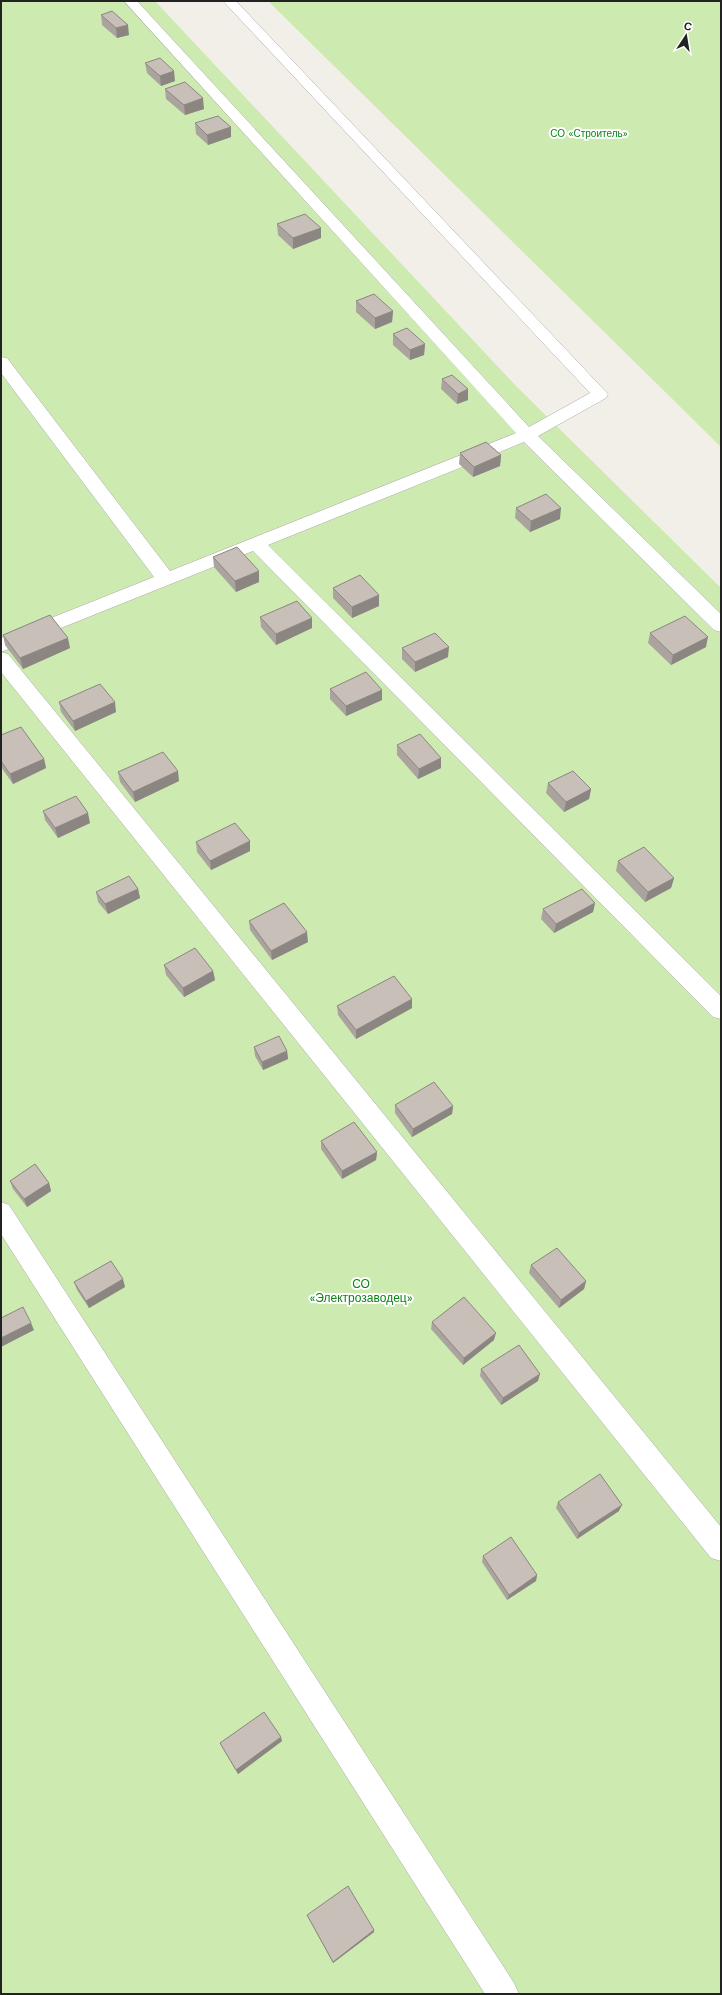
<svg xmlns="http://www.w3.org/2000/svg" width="722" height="1995" font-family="'Work Sans',sans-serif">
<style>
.grass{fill:#cdebb0}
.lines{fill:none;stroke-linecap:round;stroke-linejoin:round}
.minor-casing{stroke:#a9a9a9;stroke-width:1}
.minor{fill:#fff;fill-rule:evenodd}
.wall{fill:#aba49e}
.shaded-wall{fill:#8b8681}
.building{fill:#c7bfb8;stroke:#8b8681}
.labels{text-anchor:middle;stroke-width:4;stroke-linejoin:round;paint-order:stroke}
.far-park-label{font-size:10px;fill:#0c8416;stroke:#fff}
.park-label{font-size:12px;fill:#0c8416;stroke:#fff}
</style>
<rect width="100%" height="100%" fill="#f2efe9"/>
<g class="grass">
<polygon points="1,1 155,1 516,386 721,588 721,1994 1,1994"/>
<polygon points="268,1 721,1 721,447"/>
</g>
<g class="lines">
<defs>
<g id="minor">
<polygon points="124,1 137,1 529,427 590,393 223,1 236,1 608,394 606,398 538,436 721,614 721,632 714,630 524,442 268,545 721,996 721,1019 713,1017 253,551 1,652 1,638 154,577 1,373 1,357 7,358 170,571 516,433"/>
<polygon points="1,652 8,654 721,1527 721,1561 711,1558 1,672"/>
<polygon points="1,1202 9,1205 514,1983 519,1994 485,1994 1,1234"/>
</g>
</defs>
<use href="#minor" class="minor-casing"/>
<use href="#minor" class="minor"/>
</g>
<g class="wall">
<polygon points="101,15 129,35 117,38 102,25"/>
<polygon points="145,63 175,81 161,86 147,73"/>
<polygon points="165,89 204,109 185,115 166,99"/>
<polygon points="195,123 231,127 231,137 208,145 196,134"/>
<polygon points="277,224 321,238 293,249 278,235"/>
<polygon points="356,301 393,311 392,322 375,329 356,312"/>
<polygon points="393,334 425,344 424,355 410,360 393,345"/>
<polygon points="442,379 468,400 457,404 441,389"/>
<polygon points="460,453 501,455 500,466 473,477 459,464"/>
<polygon points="516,508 560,519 530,532 515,518"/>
<polygon points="213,557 259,582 236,592 214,567"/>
<polygon points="333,588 379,606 352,618 333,598"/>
<polygon points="260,617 312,628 276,645 261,627"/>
<polygon points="650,633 706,647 671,665 648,643"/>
<polygon points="3,635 70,648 23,669 5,645"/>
<polygon points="402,648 448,657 415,672 402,659"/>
<polygon points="330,689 382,700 346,716 330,699"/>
<polygon points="59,702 116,712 75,731 61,712"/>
<polygon points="1,735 44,759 46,768 13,784 1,767"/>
<polygon points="397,745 441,768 418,779 397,755"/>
<polygon points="118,772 179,781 135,802 120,782"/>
<polygon points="548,783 591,789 589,799 564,812 546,793"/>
<polygon points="43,811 90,823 58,838 45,820"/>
<polygon points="250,841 250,851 211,870 197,852 196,842"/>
<polygon points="618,861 674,878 671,888 645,902 616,871"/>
<polygon points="138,889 140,898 108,914 98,902 96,892"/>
<polygon points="595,903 593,912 554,933 541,919 543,909"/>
<polygon points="249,921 308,942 272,960 250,930"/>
<polygon points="164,965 213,971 215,980 184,997 166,975"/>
<polygon points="337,1006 412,1008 356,1039 338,1015"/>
<polygon points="254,1047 287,1051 288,1059 263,1070 255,1056"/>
<polygon points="395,1105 453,1106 452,1114 412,1137 395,1113"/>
<polygon points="321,1141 377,1152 376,1160 342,1179 321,1149"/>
<polygon points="10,1181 49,1183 51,1191 27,1207 13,1189"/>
<polygon points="531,1265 586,1281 584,1289 559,1308 529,1273"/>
<polygon points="74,1282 125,1287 89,1308 77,1290"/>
<polygon points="432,1322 494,1340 463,1365 431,1329"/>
<polygon points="481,1369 538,1381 501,1405 480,1376"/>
<polygon points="558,1502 619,1511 577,1539 556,1508"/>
<polygon points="483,1556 537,1575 536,1581 507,1600 482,1562"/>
<polygon points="282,1741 238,1774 222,1747 220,1743"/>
<polygon points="307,1915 374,1930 374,1932 333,1963"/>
</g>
<g class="shaded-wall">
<polygon points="128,25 129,35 117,38 116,28"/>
<polygon points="174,71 175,81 161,86 160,76"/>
<polygon points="203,98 204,109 185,115 184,105"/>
<polygon points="231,127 231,137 208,145 207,135"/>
<polygon points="321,228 321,238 293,249 293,238"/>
<polygon points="393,311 392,322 375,329 375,318"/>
<polygon points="425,344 424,355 410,360 410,350"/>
<polygon points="468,389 468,400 457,404 458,394"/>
<polygon points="501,455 500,466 473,477 474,467"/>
<polygon points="561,508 560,519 530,532 531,521"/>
<polygon points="259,571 259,582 236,592 235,581"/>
<polygon points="379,595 379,606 352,618 352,607"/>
<polygon points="312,618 312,628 276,645 276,634"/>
<polygon points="708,637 706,647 671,665 673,655"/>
<polygon points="68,638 70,648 23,669 20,658"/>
<polygon points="449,647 448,657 415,672 415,662"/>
<polygon points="382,690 382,700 346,716 346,706"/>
<polygon points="115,702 116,712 75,731 73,721"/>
<polygon points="441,758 441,768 418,779 419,769"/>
<polygon points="44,759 46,768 13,784 10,774"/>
<polygon points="178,771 179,781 135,802 133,792"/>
<polygon points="591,789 589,799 564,812 566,802"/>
<polygon points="88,813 90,823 58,838 55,828"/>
<polygon points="250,841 250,851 211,870 210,861"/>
<polygon points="674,878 671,888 645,902 648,892"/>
<polygon points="138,889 140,898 108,914 105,904"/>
<polygon points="595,903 593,912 554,933 556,924"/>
<polygon points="307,932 308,942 272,960 271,951"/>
<polygon points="213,971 215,980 184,997 183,988"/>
<polygon points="412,999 412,1008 356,1039 356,1030"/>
<polygon points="287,1051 288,1059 263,1070 262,1062"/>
<polygon points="453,1106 452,1114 412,1137 413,1129"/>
<polygon points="377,1152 376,1160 342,1179 342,1171"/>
<polygon points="49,1183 51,1191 27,1207 24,1199"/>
<polygon points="123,1279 125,1287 89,1308 86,1301"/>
<polygon points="586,1281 584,1289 559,1308 561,1300"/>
<polygon points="31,1323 34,1330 1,1347 1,1338"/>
<polygon points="496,1333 494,1340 463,1365 464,1358"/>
<polygon points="540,1374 538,1381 501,1405 503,1398"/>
<polygon points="622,1505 619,1511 577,1539 579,1533"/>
<polygon points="537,1575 536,1581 507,1600 509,1595"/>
<polygon points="281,1737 282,1741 238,1774 236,1770"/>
<polygon points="374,1930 374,1932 333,1963 333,1962"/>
</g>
<g class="building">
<polygon points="112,11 128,25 116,28 101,15"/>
<polygon points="160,58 174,71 160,76 145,63"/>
<polygon points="185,82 203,98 184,105 165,89"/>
<polygon points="218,116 231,127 207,135 195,123"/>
<polygon points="305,214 321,228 293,238 277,224"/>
<polygon points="374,294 393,311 375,318 356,301"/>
<polygon points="407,328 425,344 410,350 393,334"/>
<polygon points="452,375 468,389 458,394 442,379"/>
<polygon points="486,442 501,455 474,467 460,453"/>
<polygon points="546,494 561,508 531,521 516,508"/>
<polygon points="237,547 259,571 235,581 213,557"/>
<polygon points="360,575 379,595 352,607 333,588"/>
<polygon points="297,601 312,618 276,634 260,617"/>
<polygon points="50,615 68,638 20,658 3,635"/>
<polygon points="685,616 708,637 673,655 650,633"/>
<polygon points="435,633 449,647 415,662 402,648"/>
<polygon points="366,672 382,690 346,706 330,689"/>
<polygon points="100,684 115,702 73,721 59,702"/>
<polygon points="21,727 44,759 10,774 1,761 1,735"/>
<polygon points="420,734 441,758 419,769 397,745"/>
<polygon points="163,752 178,771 133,792 118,772"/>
<polygon points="573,771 591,789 566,802 548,783"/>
<polygon points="76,796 88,813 55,828 43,811"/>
<polygon points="235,823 250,841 210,861 196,842"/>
<polygon points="644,847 674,878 648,892 618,861"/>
<polygon points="129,876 138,889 105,904 96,892"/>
<polygon points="582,889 595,903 556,924 543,909"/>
<polygon points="284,903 307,932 271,951 249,921"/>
<polygon points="195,948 213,971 183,988 164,965"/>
<polygon points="394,976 412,999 356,1030 337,1006"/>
<polygon points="279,1036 287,1051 262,1062 254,1047"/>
<polygon points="434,1082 453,1106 413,1129 395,1105"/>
<polygon points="354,1122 377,1152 342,1171 321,1141"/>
<polygon points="35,1164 49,1183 24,1199 10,1181"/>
<polygon points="557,1248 586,1281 561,1300 531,1265"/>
<polygon points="111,1261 123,1279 86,1301 74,1282"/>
<polygon points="464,1297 496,1333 464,1358 432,1322"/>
<polygon points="23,1307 31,1323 1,1338 1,1318"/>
<polygon points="519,1345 540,1374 503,1398 481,1369"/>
<polygon points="600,1474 622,1505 579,1533 558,1502"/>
<polygon points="511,1537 537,1575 509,1595 483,1556"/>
<polygon points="264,1712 281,1737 236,1770 220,1743"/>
<polygon points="348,1886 374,1930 333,1962 307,1915"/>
</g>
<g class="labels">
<g class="far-park-label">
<text x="589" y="137">СО «Строитель»</text>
</g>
<g class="park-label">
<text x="361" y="1288">СО<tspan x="361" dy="14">«Электрозаводец»</tspan></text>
</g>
</g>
<rect width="722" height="1995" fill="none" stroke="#222222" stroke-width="4"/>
<g transform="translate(686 36) rotate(12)" stroke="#ffffff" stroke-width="3" paint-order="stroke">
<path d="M0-3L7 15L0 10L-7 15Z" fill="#222222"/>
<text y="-6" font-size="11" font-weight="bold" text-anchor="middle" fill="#222222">С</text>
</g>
</svg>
